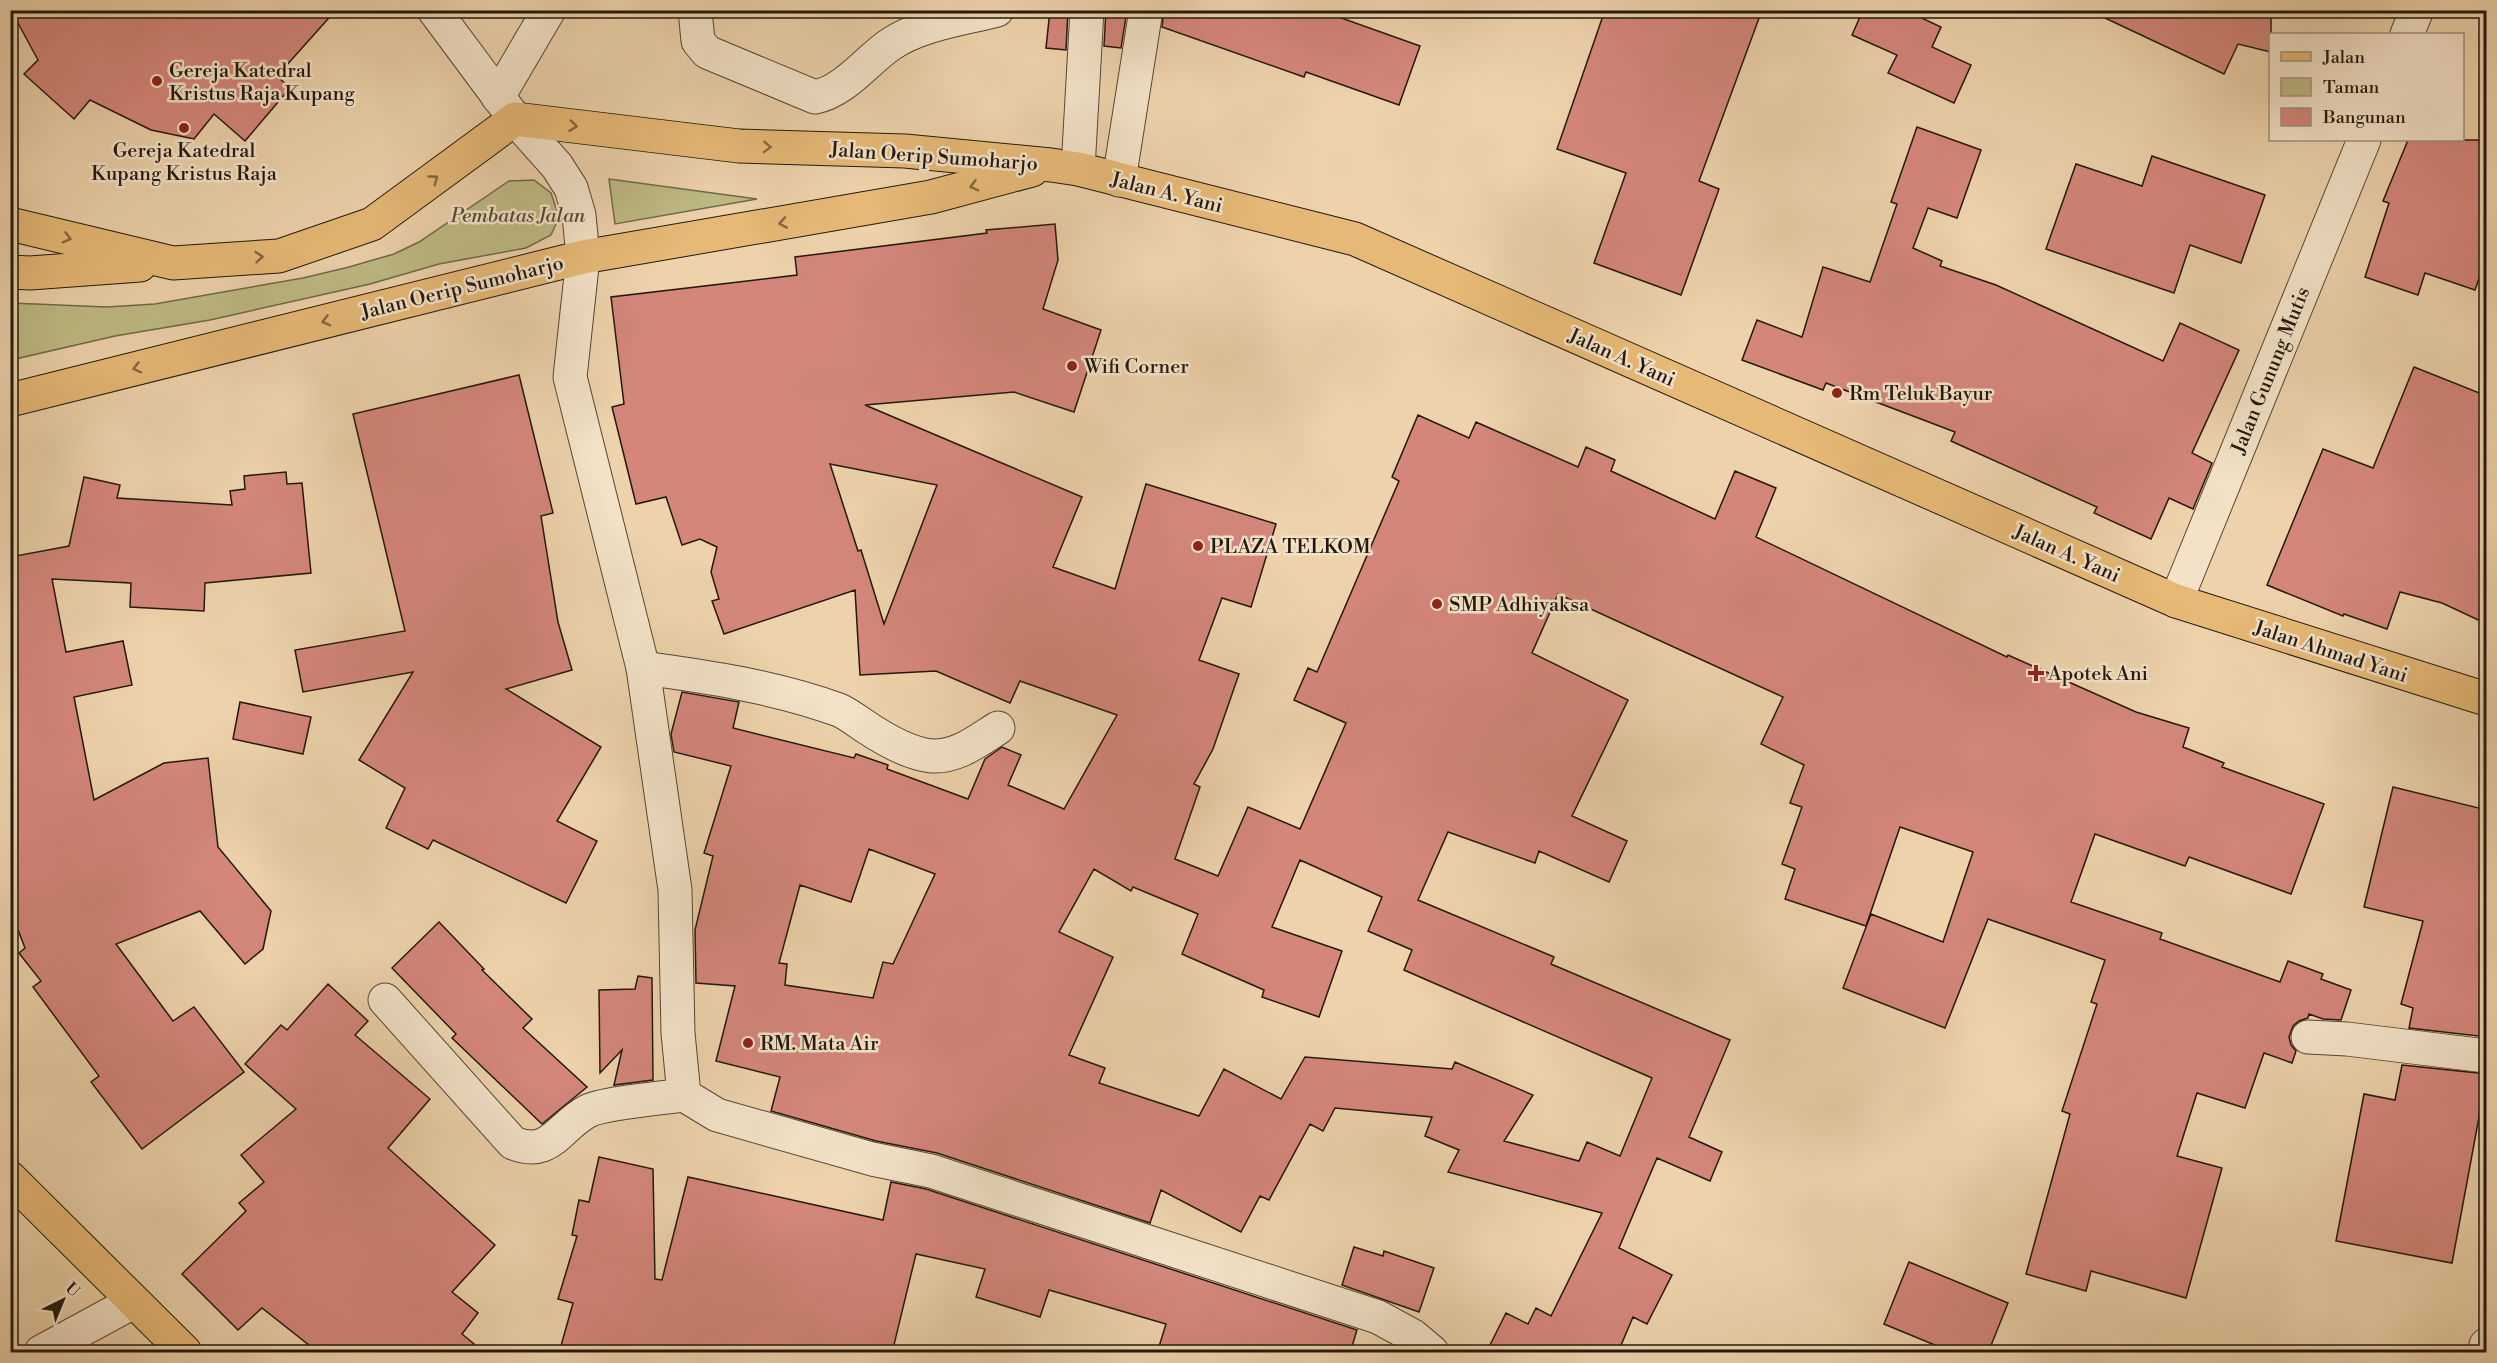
<svg xmlns="http://www.w3.org/2000/svg" width="2497" height="1363" font-family="'Libre Bodoni',serif">
<style>
.green{fill:#beba84;stroke:#706949;stroke-width:1.5}
.building{fill:#d4867b;stroke:#23180e;stroke-width:1.5;fill-rule:evenodd}
.lines{fill:none;stroke-linecap:round;stroke-linejoin:round}
.minor-casing{stroke:#564635;stroke-width:35}
.major-casing{stroke:#23180e;stroke-width:35}
.highway-casing{stroke:#23180e;stroke-width:35}
.minor{stroke:#f3e2c8;stroke-width:33}
.major{stroke:#e6b976;stroke-width:33}
.highway{stroke:#e6b976;stroke-width:33}
.oneway{stroke:#846842}
.poi-dot{fill:#8f2418;stroke:#f3e2c8;stroke-width:2}
.labels{text-anchor:middle;stroke-width:5;stroke-linejoin:round;paint-order:stroke}
.poi-label{font-size:20px;fill:#23180e;stroke:#f3e2c8;text-anchor:start}
.street-label{font-size:20px;fill:#23180e;stroke:#f3e2c8}
.park-label{font-size:20px;font-style:italic;fill:#524931;stroke:#f3e2c8}
</style>
<rect width="100%" height="100%" fill="#edd2ab"/>
<filter id="stains"><feTurbulence type="fractalNoise" baseFrequency=".00333" numOctaves="4"/><feColorMatrix values="0 0 0 0 .2 0 0 0 0 .09 0 0 0 0 .02 0 0 0 .5 -.17"/></filter>
<radialGradient id="worn" r=".72"><stop offset=".6" stop-color="#630" stop-opacity="0"/><stop offset="1" stop-color="#630" stop-opacity=".3"/></radialGradient>
<g class="green">
<polygon points="609,179 757,199 615,224"/>
<polygon points="534,180 551,193 559,217 551,235 526,248 439,264 370,284 210,320 115,336 11,360 11,303 107,307 155,304 303,278 349,267 394,254 419,242 509,181"/>
</g>
<g class="building">
<polygon points="11,10 336,10 277,76 290,88 245,141 214,114 194,139 151,130 90,100 74,119 24,74 38,60"/>
<polygon points="1050,10 1068,10 1066,50 1046,48"/>
<polygon points="1106,10 1127,10 1121,48 1104,46"/>
<polygon points="1164,10 1319,10 1420,46 1399,105 1306,72 1304,77 1162,27"/>
<polygon points="1605,10 1762,10 1699,181 1719,189 1681,295 1594,263 1626,173 1557,149"/>
<polygon points="1863,10 1905,10 1941,27 1932,47 1971,65 1954,103 1888,73 1897,55 1852,35"/>
<polygon points="2088,10 2252,10 2271,14 2271,52 2238,44 2224,74"/>
<polygon points="1917,127 1981,150 1957,218 1928,208 1913,248 1942,261 1940,266 1996,285 2163,361 2180,323 2239,350 2192,453 2212,463 2193,509 2169,498 2151,539 2094,513 2097,507 1951,441 1955,432 1826,383 1823,390 1742,360 1757,320 1802,337 1823,267 1870,282 1897,204 1891,202"/>
<polygon points="2408,140 2487,140 2487,255 2475,290 2425,273 2418,295 2365,277 2389,203 2383,201"/>
<polygon points="2152,156 2265,195 2241,263 2190,245 2174,293 2046,249 2076,164 2142,186"/>
<path d="M1055 224 1058 260 1043 309 1101 330 1074 412 1014 392 865 405 1082 497 1053 567 1115 589 1146 484 1276 524 1251 607 1222 598 1199 660 1239 674 1213 749 1194 784 1200 787 1175 859 1218 876 1248 807 1300 829 1346 723 1294 700 1308 668 1317 672 1399 481 1392 477 1418 415 1469 438 1476 422 1578 467 1586 447 1615 460 1611 471 1715 519 1735 471 1776 488 1756 537 2007 657 2008 655 2136 712 2189 728 2183 747 2224 763 2222 767 2324 804 2291 894 2189 857 2185 866 2095 834 2071 902 2162 933 2160 939 2280 982 2288 961 2323 974 2321 979 2351 990 2341 1020 2323 1019 2309 1014 2308 1018 2299 1021 2293 1026 2289 1037 2291 1045 2296 1051 2292 1063 2264 1053 2245 1108 2197 1093 2177 1156 2222 1168 2186 1298 2091 1271 2086 1291 2026 1274 2070 1114 2062 1111 2097 1004 2091 1002 2105 960 1988 919 1945 1028 1843 988 1871 914 1943 942 1973 852 1900 827 1866 926 1785 899 1795 869 1782 864 1802 807 1790 803 1804 765 1761 744 1783 697 1558 594 1532 653 1628 700 1572 816 1627 841 1609 882 1539 851 1535 863 1448 832 1418 900 1554 957 1551 964 1730 1040 1689 1137 1722 1152 1710 1181 1657 1158 1619 1248 1672 1275 1647 1324 1633 1317 1619 1350 1625 1353H1486L1506 1313 1528 1324 1536 1308 1551 1316 1602 1213 1448 1172 1459 1150 1425 1136 1432 1117 1335 1108 1323 1131 1310 1124 1269 1200 1260 1196 1241 1232 1161 1190 1150 1223 937 1153 876 1141 771 1111 780 1077 716 1061 735 986 696 983 695 930 713 856 704 853 731 766 674 752 671 734 682 692 739 702 733 728 854 758 856 754 888 765 887 769 968 799 985 759 1002 747 1021 755 1008 785 1064 809 1117 715 1020 681 1010 703 936 671 860 675 855 590 724 634 712 601 719 599 711 572 717 547 700 539 682 545 666 497 636 504 612 407 624 404 611 297 797 275 795 257 987 233 986 230ZM830 464 937 485 884 624 861 550 858 551ZM869 849 935 874 893 964 883 962 873 998 785 985 787 964 779 963 800 885 851 902ZM1300 860 1382 897 1368 931 1412 950 1404 970 1652 1078 1620 1156 1587 1142 1579 1161 1504 1141 1533 1095 1455 1062 1452 1069 1305 1057 1281 1099 1224 1069 1199 1116 1099 1083 1105 1068 1069 1055 1113 957 1059 932 1094 869 1131 891 1133 887 1198 914 1182 954 1264 990 1262 997 1319 1017 1342 951 1272 927Z"/>
<polygon points="2414,367 2487,396 2487,624 2442,603 2400,592 2387,629 2344,614 2343,616 2267,585 2323,449 2373,468"/>
<polygon points="519,375 553,513 541,516 558,622 572,670 506,689 601,747 557,821 597,841 566,903 433,840 428,849 386,828 405,788 359,760 413,672 303,692 295,650 405,631 353,414"/>
<polygon points="286,472 287,484 302,483 311,573 205,583 204,611 130,607 131,583 52,579 66,652 123,641 132,685 74,697 94,800 164,763 208,758 218,847 271,911 263,949 245,964 200,911 116,944 173,1021 194,1007 244,1072 142,1149 91,1082 99,1076 33,987 41,981 19,953 25,948 10,909 10,557 69,546 84,477 120,485 117,498 232,505 230,491 245,489 244,476"/>
<polygon points="240,702 311,717 303,754 233,739"/>
<polygon points="2393,787 2487,810 2487,1037 2409,1028 2413,1008 2401,1004 2423,921 2364,907"/>
<polygon points="439,922 484,969 482,970 532,1019 523,1028 587,1087 542,1124 452,1038 456,1034 392,968"/>
<polygon points="638,976 652,978 653,1080 614,1085 622,1050 600,1073 599,990 635,989"/>
<polygon points="328,984 368,1021 355,1035 430,1099 388,1148 495,1245 452,1292 478,1313 462,1334 485,1353 319,1353 262,1308 238,1330 182,1274 246,1211 239,1203 264,1182 241,1155 296,1109 245,1064 281,1025 287,1030"/>
<polygon points="2402,1065 2487,1074 2452,1263 2336,1241 2364,1094 2395,1100"/>
<polygon points="599,1157 653,1169 655,1279 662,1280 688,1177 883,1220 891,1182 926,1189 1357,1330 1350,1353 1157,1353 1166,1324 1049,1290 1040,1317 976,1297 985,1269 916,1254 892,1353 559,1353 573,1303 558,1299 577,1236 572,1235 579,1200 589,1202"/>
<polygon points="1354,1247 1383,1256 1384,1251 1434,1268 1419,1312 1342,1285"/>
<polygon points="1909,1262 2008,1303 1988,1353 1954,1353 1884,1324"/>
</g>
<g class="lines">
<defs>
<g id="minor">
<polyline points="434,10 515,119 557,166 571,188 579,215 583,257 570,377 643,668 675,890 678,1033 684,1095 717,1115 872,1159 931,1171 1378,1317 1413,1336 1432,1352"/>
<path d="M695 10 698 41 707 52 815 97C845 91 866 61 891 44 921 24 963 19 997 10"/>
<polyline points="2407,34 2417,10"/>
<polyline points="498,97 549,10"/>
<polyline points="1078,169 1087,10"/>
<polyline points="1119,180 1146,10"/>
<polyline points="2176,601 2364,140"/>
<path d="M643 668C710 677 775 687 839 710 848 714 857 721 866 727 884 739 910 754 932 756 958 757 977 741 998 728"/>
<path d="M385 1000 513 1143C551 1158 558 1127 588 1111 604 1103 663 1098 684 1095"/>
<polyline points="2308,1037 2347,1039 2486,1056"/>
<polyline points="41,1352 133,1302"/>
<polyline points="2485,1352 2486,1345"/>
</g>
<polyline id="major" points="10,1178 185,1352"/>
<g id="highway">
<polyline points="10,224 173,263 279,256 372,224 515,119 739,146 905,151 1051,165 1078,169 1355,239 2176,601 2486,699"/>
<polyline points="10,272 30,273 140,265"/>
<polyline points="10,400 583,257 931,197 1032,170"/>
</g>
</defs>
<use href="#minor" class="minor-casing"/>
<use href="#major" class="major-casing"/>
<use href="#highway" class="highway-casing"/>
<use href="#minor" class="minor"/>
<use href="#major" class="major"/>
<use href="#highway" class="highway"/>
</g>
<defs><path id="oneway-chevron" d="M-2-3.5L2.5 0L-2 3.5" fill="none" stroke-width="1.6" stroke-linecap="round" stroke-linejoin="round" transform="scale(1.5)"/></defs>
<g class="oneway">
<use href="#oneway-chevron" transform="translate(573 126) rotate(7)"/>
<use href="#oneway-chevron" transform="translate(767 147) rotate(2)"/>
<use href="#oneway-chevron" transform="translate(434 179) rotate(-36)"/>
<use href="#oneway-chevron" transform="translate(974 186) rotate(165)"/>
<use href="#oneway-chevron" transform="translate(783 223) rotate(170)"/>
<use href="#oneway-chevron" transform="translate(67 238) rotate(14)"/>
<use href="#oneway-chevron" transform="translate(259 257) rotate(-4)"/>
<use href="#oneway-chevron" transform="translate(326 321) rotate(166)"/>
<use href="#oneway-chevron" transform="translate(137 368) rotate(166)"/>
</g>
<g class="poi-dot">
<circle cx="157" cy="81" r="6"/>
<circle cx="184" cy="128" r="6"/>
<circle cx="1072" cy="366" r="6"/>
<circle cx="1837" cy="393" r="6"/>
<circle cx="1198" cy="546" r="6"/>
<circle cx="1437" cy="604" r="6"/>
<path d="M2033 664h6v6h6v6h-6v6h-6v-6h-6v-6h6z"/>
<circle cx="748" cy="1043" r="6"/>
</g>
<g class="labels">
<g class="poi-label">
<text x="169" y="77">Gereja Katedral<tspan x="169" dy="23">Kristus Raja Kupang</tspan></text>
<text x="184" y="157" text-anchor="middle">Gereja Katedral<tspan x="184" dy="23">Kupang Kristus Raja</tspan></text>
<text x="1084" y="373">Wifi Corner</text>
<text x="1849" y="400">Rm Teluk Bayur</text>
<text x="1210" y="553">PLAZA TELKOM</text>
<text x="1449" y="611">SMP Adhiyaksa</text>
<text x="2048" y="680">Apotek Ani</text>
<text x="760" y="1050">RM. Mata Air</text>
</g>
<g class="street-label">
<text transform="translate(934 156) rotate(4)" y="7">Jalan Oerip Sumoharjo</text>
<text transform="translate(1167 192) rotate(14)" y="7">Jalan A. Yani</text>
<text transform="translate(462 287) rotate(-14)" y="7">Jalan Oerip Sumoharjo</text>
<text transform="translate(1622 357) rotate(24)" y="7">Jalan A. Yani</text>
<text transform="translate(2270 370) rotate(-68)" y="7">Jalan Gunung Mutis</text>
<text transform="translate(2067 553) rotate(24)" y="7">Jalan A. Yani</text>
<text transform="translate(2331 651) rotate(18)" y="7">Jalan Ahmad Yani</text>
</g>
<g class="park-label">
<text x="518" y="222">Pembatas Jalan</text>
</g>
</g>
<rect width="2497" height="1363" fill="none" stroke="#edd2ab" stroke-width="36"/>
<rect x="12" y="12" width="2473" height="1339" fill="none" stroke="#23180e" stroke-width="3"/>
<rect x="18" y="18" width="2461" height="1327" fill="none" stroke="#23180e" stroke-width="1.5"/>
<rect x="2269" y="33" width="195" height="108" fill="#f3e2c8" stroke="#a0917e" stroke-width="1.5"/>
<rect x="2281" y="52" width="30" height="9" fill="#e6b976" stroke="#a0917e" stroke-width="1.5"/>
<text x="2323" y="63" font-size="18" fill="#23180e">Jalan</text>
<rect x="2281" y="78" width="30" height="18" fill="#beba84" stroke="#a0917e" stroke-width="1.5"/>
<text x="2323" y="93" font-size="18" fill="#23180e">Taman</text>
<rect x="2281" y="108" width="30" height="18" fill="#d4867b" stroke="#a0917e" stroke-width="1.5"/>
<text x="2323" y="123" font-size="18" fill="#23180e">Bangunan</text>
<g transform="translate(63 1300) rotate(43)" stroke="#f3e2c8" stroke-width="4.5" paint-order="stroke">
<path d="M0-4.5L10 22L0 15L-10 22Z" fill="#23180e"/>
<text y="-9" font-size="16" font-weight="bold" text-anchor="middle" fill="#23180e">U</text>
</g>
<rect width="100%" height="100%" filter="url(#stains)"/>
<rect width="100%" height="100%" fill="url(#worn)"/>
</svg>
